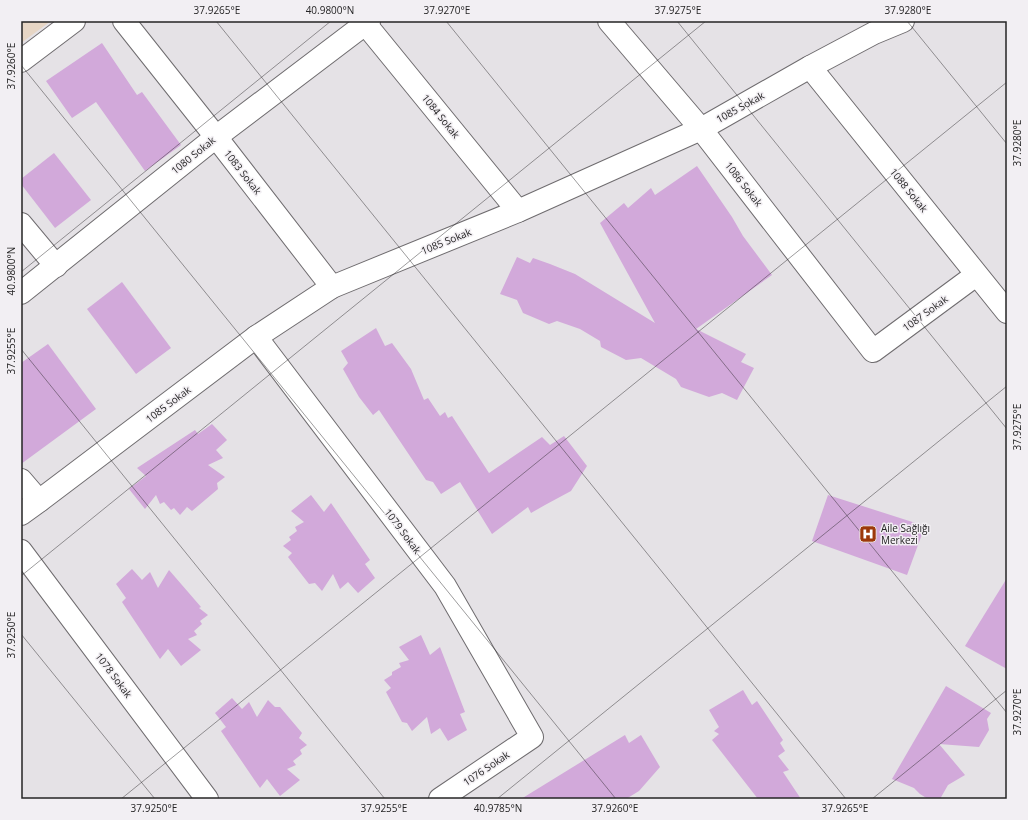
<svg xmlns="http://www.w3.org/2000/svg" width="1028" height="820" font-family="'Open Sans',sans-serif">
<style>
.education{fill:#e7d6c5}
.building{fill:#d2a9da}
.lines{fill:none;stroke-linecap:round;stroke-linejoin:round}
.minor-casing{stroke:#6f6c6f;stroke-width:24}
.minor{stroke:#fff;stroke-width:22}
.ticks{fill:none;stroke:#252425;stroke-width:1;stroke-opacity:0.45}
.labels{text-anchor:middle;stroke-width:3;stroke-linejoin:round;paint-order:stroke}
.street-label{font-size:10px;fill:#252425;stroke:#f2eff3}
.poi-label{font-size:10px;fill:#252425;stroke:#f2eff3;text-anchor:start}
.neatline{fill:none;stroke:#252425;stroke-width:1.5}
.ticks-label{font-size:10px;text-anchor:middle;fill:#252425}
</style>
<rect width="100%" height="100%" fill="#e5e2e6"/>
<polygon class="education" points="21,21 51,21 21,43"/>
<g class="building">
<polygon points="102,43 137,95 142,92 181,145 145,171 96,102 72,118 46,81"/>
<polygon points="54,153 91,200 55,228 21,184 21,179"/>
<polygon points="697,166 732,217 743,236 772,275 696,329 746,354 741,362 754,368 737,400 722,393 709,397 681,387 676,379 641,358 626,360 601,347 600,341 580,329 557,321 549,324 523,313 517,300 500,294 517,257 530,263 533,258 550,264 575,274 655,323 600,223 624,203 628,208 651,188 655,195"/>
<polygon points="122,282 171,348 136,374 87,309"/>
<polygon points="376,328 385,346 392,343 411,369 424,400 428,398 440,416 445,412 448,418 452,416 489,473 542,437 550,445 564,436 587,466 571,491 545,505 531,513 528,507 492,534 460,482 441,494 433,482 426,480 379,410 373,415 359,397 343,369 348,363 341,351"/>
<polygon points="48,344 96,409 21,464 21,363"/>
<polygon points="212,424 227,440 216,450 223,458 208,465 225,477 217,483 218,489 192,511 187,507 180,515 174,508 171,510 164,502 160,504 156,495 145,509 129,489 146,476 137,468 195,430 198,434"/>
<polygon points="311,495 324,512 331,503 370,560 365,564 375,578 358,593 348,582 340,589 333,574 322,591 315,583 309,584 288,557 292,553 283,546 291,540 289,537 297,531 295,527 304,522 291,511"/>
<polygon points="828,495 925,526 907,575 812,541"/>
<polygon points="132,569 142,580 150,572 158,588 169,570 201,607 199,608 208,615 200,621 202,624 194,631 197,635 188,639 201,650 181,666 168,649 160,659 122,602 126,598 116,584"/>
<polygon points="1007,578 1007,669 965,646"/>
<polygon points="421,635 430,655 440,647 465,712 460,714 467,730 448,741 440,728 431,734 427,717 412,731 407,723 402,722 386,692 391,688 384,680 392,675 392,672 401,667 399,663 409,660 399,647"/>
<polygon points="946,686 991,713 987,719 989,730 979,747 939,744 965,775 948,785 940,799 928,799 920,794 914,788 892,779"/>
<polygon points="743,690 752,705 757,701 783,740 780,743 785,751 778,756 789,770 783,772 801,799 758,799 712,740 719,734 714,731 719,727 709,710"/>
<polygon points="232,698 242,709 249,702 257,717 268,700 275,707 280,707 302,733 299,738 307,745 300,750 302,754 293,761 296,765 287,769 300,780 280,796 267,779 260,788 221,731 226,727 215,713"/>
<polygon points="625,735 629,743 641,735 660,767 639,791 626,799 521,799"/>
</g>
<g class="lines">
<defs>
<g id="minor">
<polyline points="124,21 216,137 332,287"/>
<polyline points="363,21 518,211"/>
<polyline points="609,21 701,129 873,351 976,275"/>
<polyline points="21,61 74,21"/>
<polyline points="810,67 1007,312"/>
<polyline points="21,224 56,266"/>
<polyline points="21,293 216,137 369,21"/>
<polyline points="256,337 445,586 532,737 440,799"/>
<polyline points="21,480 39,501"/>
<polyline points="21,514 39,501 256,337 332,287 518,211 701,129 810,67 874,33 903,21"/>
<polyline points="21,551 207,799"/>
</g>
</defs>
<use href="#minor" class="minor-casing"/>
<use href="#minor" class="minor"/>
</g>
<path class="ticks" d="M216 21 846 799M446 21 1007 713M677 21 1007 429M907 21 1007 144M21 65 616 799M21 272 331 21M21 349 385 799M21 576 706 21M21 634 155 799M121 799 1007 82M497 799 1007 386M872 799 1007 690"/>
<defs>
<symbol id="hospital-square" viewBox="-11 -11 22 22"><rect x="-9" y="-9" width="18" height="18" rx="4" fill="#9d390a" stroke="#f2eff3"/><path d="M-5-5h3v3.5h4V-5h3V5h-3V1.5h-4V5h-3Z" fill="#fff"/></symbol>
</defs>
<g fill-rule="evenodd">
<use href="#hospital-square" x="858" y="524" width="20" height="20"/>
</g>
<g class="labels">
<g class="street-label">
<text transform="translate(740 107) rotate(-29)" y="4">1085 Sokak</text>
<text transform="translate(441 116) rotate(51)" y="4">1084 Sokak</text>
<text transform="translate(193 155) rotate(-39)" y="4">1080 Sokak</text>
<text transform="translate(243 172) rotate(52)" y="4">1083 Sokak</text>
<text transform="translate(744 184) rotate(52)" y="4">1086 Sokak</text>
<text transform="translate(909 190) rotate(51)" y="4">1088 Sokak</text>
<text transform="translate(446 241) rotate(-22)" y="4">1085 Sokak</text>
<text transform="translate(925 313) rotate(-36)" y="4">1087 Sokak</text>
<text transform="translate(168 404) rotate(-37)" y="4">1085 Sokak</text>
<text transform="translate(403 531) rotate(53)" y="4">1079 Sokak</text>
<text transform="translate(114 675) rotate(53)" y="4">1078 Sokak</text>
<text transform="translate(486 768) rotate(-34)" y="4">1076 Sokak</text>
</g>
<g class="poi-label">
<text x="881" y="532">Aile Sağlığı<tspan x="881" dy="12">Merkezi</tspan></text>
</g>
</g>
<rect width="1028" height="820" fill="none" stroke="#f2eff3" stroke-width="44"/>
<rect x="22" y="22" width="984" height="776" class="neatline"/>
<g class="ticks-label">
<text x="217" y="14">37.9265°E</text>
<text x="330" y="14">40.9800°N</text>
<text x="447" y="14">37.9270°E</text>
<text x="678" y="14">37.9275°E</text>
<text x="908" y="14">37.9280°E</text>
<text transform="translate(11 66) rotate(-90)" y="4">37.9260°E</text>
<text transform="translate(1017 143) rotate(-90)" y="4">37.9280°E</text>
<text transform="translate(11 271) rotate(-90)" y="4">40.9800°N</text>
<text transform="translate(11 351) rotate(-90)" y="4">37.9255°E</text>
<text transform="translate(1017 427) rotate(-90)" y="4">37.9275°E</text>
<text transform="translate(11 635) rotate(-90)" y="4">37.9250°E</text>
<text transform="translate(1017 712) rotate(-90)" y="4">37.9270°E</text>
<text x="154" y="812">37.9250°E</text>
<text x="384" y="812">37.9255°E</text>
<text x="498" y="812">40.9785°N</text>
<text x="615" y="812">37.9260°E</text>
<text x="845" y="812">37.9265°E</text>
</g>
</svg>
